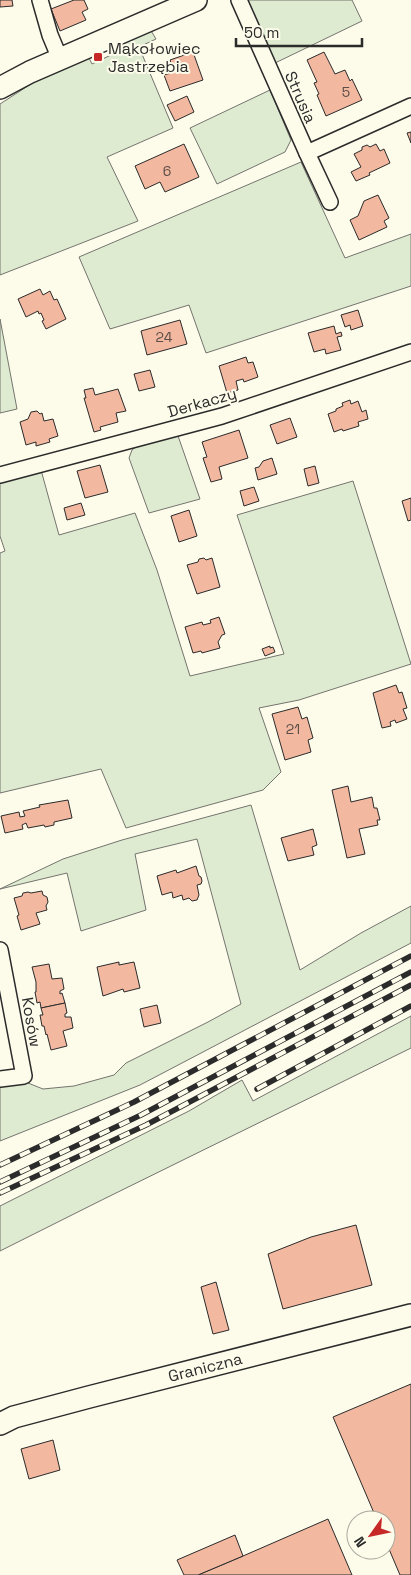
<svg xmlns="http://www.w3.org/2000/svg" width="411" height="1575" font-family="'Space Grotesk',sans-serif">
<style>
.green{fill:#deebd1;stroke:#74746e}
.building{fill:#f2b8a0;stroke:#2b2b2b}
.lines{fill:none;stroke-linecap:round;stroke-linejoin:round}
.street-casing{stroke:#2b2b2b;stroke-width:18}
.secondary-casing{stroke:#2b2b2b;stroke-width:24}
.street{stroke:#fdfbea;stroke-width:15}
.secondary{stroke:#fdfbea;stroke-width:21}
.rail-casing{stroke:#2b2b2b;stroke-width:5.5}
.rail{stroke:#fdfbea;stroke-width:4;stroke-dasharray:11;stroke-linecap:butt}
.poi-dot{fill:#c62828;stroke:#fdfbea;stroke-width:2}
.labels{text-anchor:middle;stroke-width:4;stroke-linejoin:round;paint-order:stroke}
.number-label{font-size:14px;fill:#5d4e48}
.poi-label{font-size:16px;fill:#2b2b2b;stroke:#fdfbea;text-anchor:start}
.street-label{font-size:16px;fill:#2b2b2b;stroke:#fdfbea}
</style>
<rect width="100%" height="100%" fill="#fdfbea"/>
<g class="green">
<polygon points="248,0 352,0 362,21 275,63"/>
<polygon points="150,29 156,39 139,47 173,128 107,157 138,221 0,275 0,104 34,82 88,56 92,64 111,55 109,48"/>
<polygon points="270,90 291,140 285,152 217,184 190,128"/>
<polygon points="301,162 345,258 411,234 411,286 206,353 189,305 110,329 79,257"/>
<polygon points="0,319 17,409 0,413"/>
<polygon points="177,433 200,499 149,513 129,458 132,450 138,445"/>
<polygon points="41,470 59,535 135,513 157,570 190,676 284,654 237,515 353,481 411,664 299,700 259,708 281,772 263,790 126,828 101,769 0,793 0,553 5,551 0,536 0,482"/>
<polygon points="251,805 300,970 361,933 411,906 411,943 140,1085 0,1141 0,1085 23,1081 43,1089 74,1086 114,1075 126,1063 208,1022 241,1004 197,839 135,854 146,910 81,931 67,873 0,889 63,859 122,840"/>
<path d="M411 1016V1048C274 1116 136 1182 0 1251V1206L189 1111 242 1080 253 1101Z"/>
</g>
<g class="building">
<polygon points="0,0 12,0 13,6 0,7"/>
<polygon points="74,0 84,0 88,9 82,12 86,20 60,31 51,9"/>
<polygon points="193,52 203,80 170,91 164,75 174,72 170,60"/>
<polygon points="324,52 335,74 345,70 350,81 352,79 362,100 326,116 317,95 319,94 314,83 317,82 307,60"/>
<polygon points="187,96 194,112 175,121 167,105"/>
<polygon points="411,132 411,143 407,133"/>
<polygon points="184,144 199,177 165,192 160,182 145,189 135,166"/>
<polygon points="376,144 380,151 384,149 390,163 369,173 370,175 356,181 351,172 361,167 354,154 362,150 362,147 367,145 370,147"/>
<polygon points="378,195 389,218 384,221 387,227 359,240 350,220 358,216 364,201"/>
<polygon points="40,289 43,295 50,291 54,300 57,299 66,319 46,329 42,321 44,320 41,313 39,314 38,311 26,317 18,299"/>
<polygon points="358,310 363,326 351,330 350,325 345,327 341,315"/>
<polygon points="180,320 187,344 147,355 141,331"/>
<polygon points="334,326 336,334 341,332 342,336 337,337 341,350 326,354 325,349 314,352 308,333"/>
<polygon points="246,357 248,363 253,362 258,377 244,382 243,379 236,381 238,390 227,393 219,366"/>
<polygon points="150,370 155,387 139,391 134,374"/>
<polygon points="93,388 95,395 118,389 126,411 116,413 118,422 100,427 101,430 94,432 84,398 86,398 84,390"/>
<polygon points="350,400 351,404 358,401 362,412 366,410 368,419 358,422 359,426 343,431 342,429 334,432 328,414 336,411 336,409 343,406 342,403"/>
<polygon points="37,411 40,414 42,413 44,421 53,419 58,436 49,439 50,442 36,446 36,442 26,445 20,422 28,419 31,412"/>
<polygon points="290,418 297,437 277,444 270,425"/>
<polygon points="239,430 248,458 219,467 222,479 211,482 203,458 207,457 202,442"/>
<polygon points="272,458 277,474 258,480 255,468 259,467 263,461"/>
<polygon points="100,465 108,492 85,498 77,471"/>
<polygon points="315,466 319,483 308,486 304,469"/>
<polygon points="254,487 259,501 244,506 240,491"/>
<polygon points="411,498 411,520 408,521 402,501"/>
<polygon points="81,503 85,515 67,520 64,508"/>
<polygon points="189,510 197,536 179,542 171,516"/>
<polygon points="204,558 206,560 212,558 220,587 197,594 187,565 198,562 199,559"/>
<polygon points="219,617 225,634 222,635 218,642 220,648 202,653 201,651 193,653 185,627 202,622 203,625 211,623 210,620"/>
<polygon points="270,646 270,648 273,647 275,652 265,656 262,649"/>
<polygon points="396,685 399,693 402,692 407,708 403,709 407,719 396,723 395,720 390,722 391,726 382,728 373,693"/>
<polygon points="298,707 302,719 307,717 313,738 308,740 311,752 285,760 272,714"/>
<polygon points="348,786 351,802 372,797 374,808 377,808 380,820 377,820 378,825 359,829 365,854 347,858 332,790"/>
<polygon points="68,800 72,818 54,822 54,825 45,827 44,825 28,828 26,823 22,825 23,829 5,833 1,816 19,812 20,817 25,816 23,811 40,807 39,805"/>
<polygon points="313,829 317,845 312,847 314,855 288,861 281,838"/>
<polygon points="196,866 199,876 201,877 202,881 201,884 197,885 199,895 197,900 192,901 189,898 183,900 182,895 173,898 172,892 162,895 157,876 176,870 177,873"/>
<polygon points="42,891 43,895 47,897 48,902 46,906 47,910 36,913 40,924 21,930 17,916 19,915 14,898 22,896 23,893 28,892 31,893"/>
<polygon points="119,962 119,965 134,962 140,988 124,992 123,989 103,996 97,967"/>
<polygon points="49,964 52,979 62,978 64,989 60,991 60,994 62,993 65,1003 41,1008 40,1002 37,1003 35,992 36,992 36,982 32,967"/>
<polygon points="65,1003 67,1013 65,1014 65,1017 71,1017 73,1028 63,1031 67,1046 51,1050 47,1034 46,1035 44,1026 42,1026 40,1015 43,1015 41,1008"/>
<polygon points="157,1005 161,1023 144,1027 140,1009"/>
<polygon points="356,1225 372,1285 283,1309 268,1254 311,1237"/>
<polygon points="216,1282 229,1330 213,1334 201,1287"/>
<polygon points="411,1384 411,1575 400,1575 386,1542 386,1520 377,1520 333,1417"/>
<polygon points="53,1440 60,1470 29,1479 21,1449"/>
<polygon points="328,1519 352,1575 198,1575 243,1556"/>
<polygon points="235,1535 243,1556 198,1575 184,1575 177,1560"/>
</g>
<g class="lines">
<defs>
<g id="street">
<polyline points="40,0 50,35 60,59"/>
<polyline points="239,0 307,153 330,202"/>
<polyline points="307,153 411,106"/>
<polyline points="0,475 222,416 411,352"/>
<polyline points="0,950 24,1076 0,1079"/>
</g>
<g id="secondary">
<polyline points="0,88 30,72 196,0"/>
<polyline points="0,1424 14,1417 89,1397 411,1315"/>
</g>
</defs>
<use href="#street" class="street-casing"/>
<use href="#secondary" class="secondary-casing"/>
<use href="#street" class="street"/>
<use href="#secondary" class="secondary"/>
<defs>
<g id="rail">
<polyline points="257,1089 411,1006"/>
<polyline points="0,1165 134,1102 411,956"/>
<polyline points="0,1182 141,1115 411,972"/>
<polyline points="0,1193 146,1125 411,985"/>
</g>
</defs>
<use href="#rail" class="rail-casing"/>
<use href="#rail" class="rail"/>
</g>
<rect class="poi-dot" x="93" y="52" width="10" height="10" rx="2.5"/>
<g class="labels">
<g class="number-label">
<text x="346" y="97">5</text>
<text x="167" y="176">6</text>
<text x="164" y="342">24</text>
<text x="293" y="734">21</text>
</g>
<g class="poi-label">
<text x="108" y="54">Mąkołowiec<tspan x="108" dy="18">Jastrzębia</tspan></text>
</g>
<g class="street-label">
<text transform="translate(301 97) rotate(66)" y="6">Strusia</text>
<text transform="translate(202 402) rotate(-16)" y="6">Derkaczy</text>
<text transform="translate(32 1022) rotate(80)" y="6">Kosów</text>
<text transform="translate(205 1367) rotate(-14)" y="6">Graniczna</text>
</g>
</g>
<g transform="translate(371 1535) rotate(237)"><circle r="24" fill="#fdfbea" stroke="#a9a89e"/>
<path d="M0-4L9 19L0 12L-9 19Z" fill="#c62828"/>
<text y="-8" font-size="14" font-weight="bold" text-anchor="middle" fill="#2b2b2b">N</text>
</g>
<path d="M236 38v8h126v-8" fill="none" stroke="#2b2b2b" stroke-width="2.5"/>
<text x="244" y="38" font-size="15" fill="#2b2b2b" stroke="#fdfbea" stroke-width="4" paint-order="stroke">50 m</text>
</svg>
